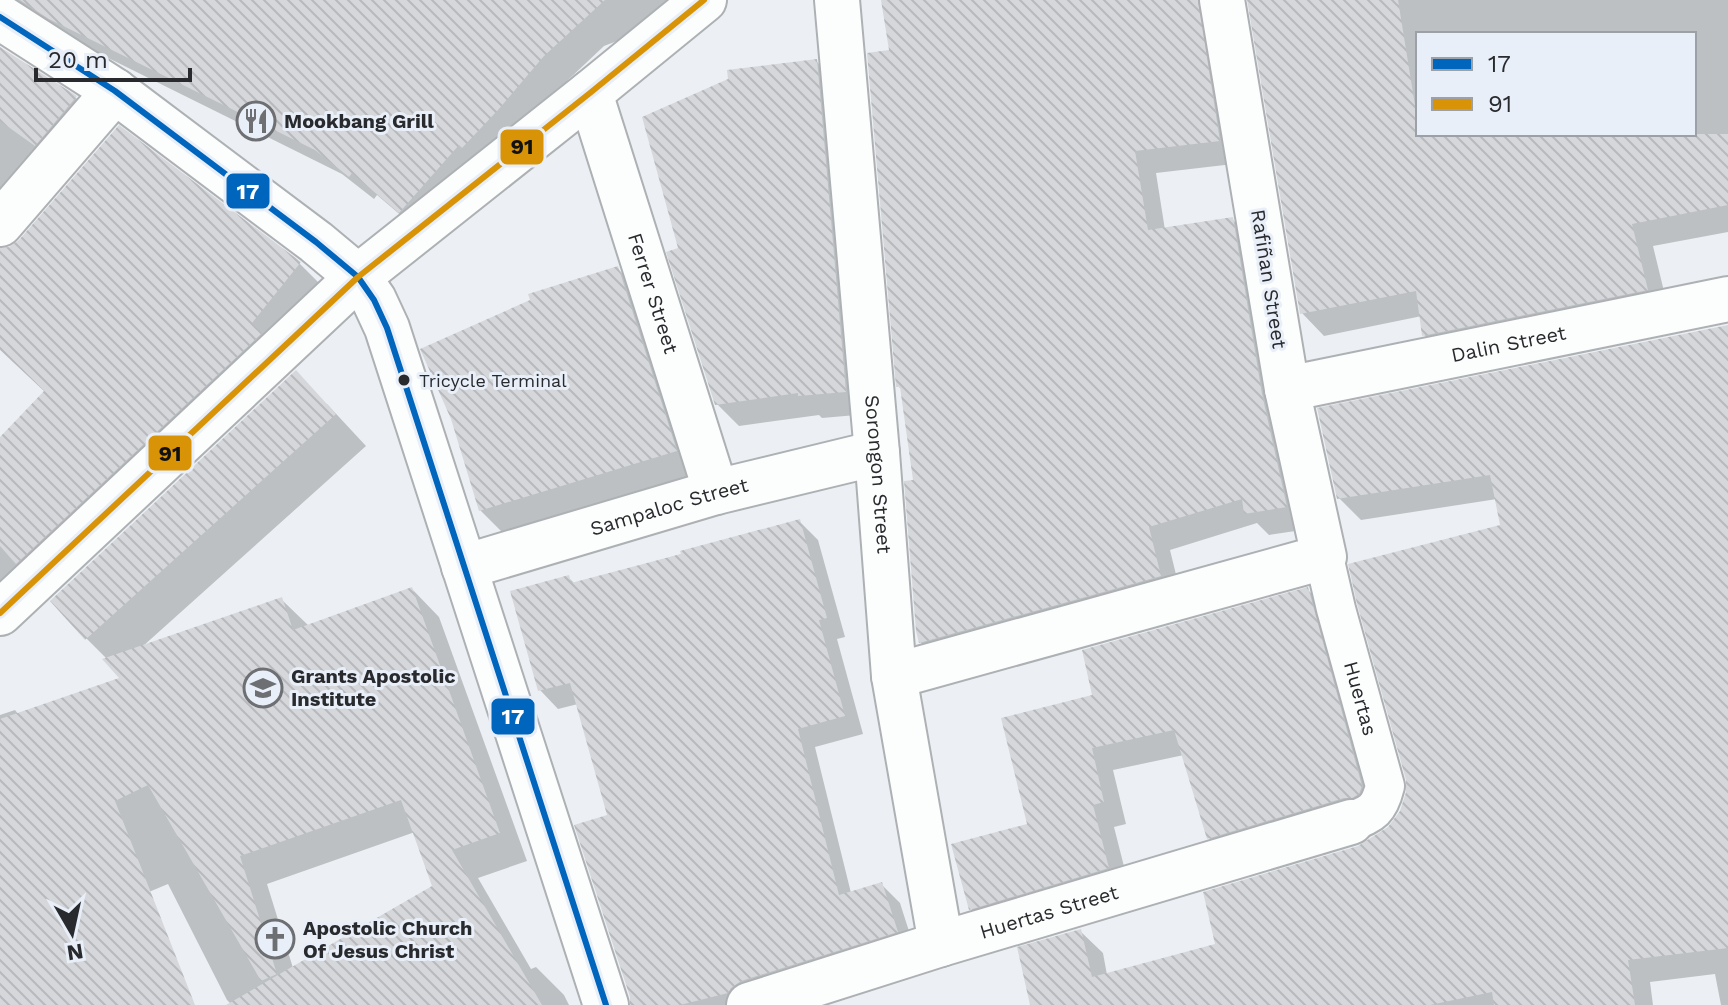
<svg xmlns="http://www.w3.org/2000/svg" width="1728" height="1005" font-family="'Work Sans',sans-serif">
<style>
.shadow{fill:#0003;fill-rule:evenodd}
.building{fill:url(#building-back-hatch)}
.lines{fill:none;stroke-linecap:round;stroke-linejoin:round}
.pedestrian-casing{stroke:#aeb1b4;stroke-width:42}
.minor-casing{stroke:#aeb1b4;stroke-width:48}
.tertiary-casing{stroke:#aeb1b4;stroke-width:48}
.pedestrian{stroke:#fcfdfd;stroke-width:38}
.minor{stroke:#fcfdfd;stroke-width:44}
.tertiary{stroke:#fcfdfd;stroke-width:44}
.bus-1-casing{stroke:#e9eff8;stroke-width:12}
.bus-2-casing{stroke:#e9eff8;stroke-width:12}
.bus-1{stroke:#0065bd;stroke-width:6}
.bus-2{stroke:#d89307;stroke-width:6}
.bus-dot{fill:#282a2d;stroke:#e9eff8;stroke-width:3}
.labels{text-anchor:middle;stroke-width:6;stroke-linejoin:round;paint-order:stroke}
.bus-label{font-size:18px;fill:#282a2d;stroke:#e9eff8;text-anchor:start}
.poi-label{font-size:20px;font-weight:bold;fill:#282a2d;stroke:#e9eff8;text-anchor:start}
.street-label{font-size:20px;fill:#282a2d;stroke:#e9eff8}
.line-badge{stroke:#e9eff8;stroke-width:3}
.badge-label{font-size:22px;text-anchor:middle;font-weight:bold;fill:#fff}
.pale-badge-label{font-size:22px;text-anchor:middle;font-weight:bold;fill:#111}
</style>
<defs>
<pattern id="building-back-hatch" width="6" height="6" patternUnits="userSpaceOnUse" patternTransform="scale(2)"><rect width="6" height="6" fill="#d5d7db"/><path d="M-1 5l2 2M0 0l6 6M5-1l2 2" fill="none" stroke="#b7b9bc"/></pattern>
</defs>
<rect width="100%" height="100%" fill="#ecf0f4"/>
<g class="shadow">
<polygon points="0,0 692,0 665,23 604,46 568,80 522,135 424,235 377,195 374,199 342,174 86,47"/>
<polygon points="883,0 1235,0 1242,163 1156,173 1165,230 1232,219 1255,242 1309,529 1269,535 1257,523 1170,550 1182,599 943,665 920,642 915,481 903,391 898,386 892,52"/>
<path d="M1249 0H1728V232L1653 246 1669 312 1447 357 1424 335 1422 316 1324 336 1302 313ZM1514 32V34H1694V134H1418V34H1502Z"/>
<polygon points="0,49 76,98 100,122 0,242"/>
<polygon points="816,61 839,83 868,414 822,418 819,415 739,426 717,404 681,249"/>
<polygon points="0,250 299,263 323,287 0,593 0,439 46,392 0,348"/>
<polygon points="618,269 645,296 703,479 508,538 480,510 532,301"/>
<polygon points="1728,327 1728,1005 1721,1005 1715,974 1650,982 1653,1005 1032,1005 1080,931 1103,953 1107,975 1218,946 1389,828 1401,812 1503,526 1497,499 1361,520 1339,498"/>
<path d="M327 404 366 446 142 647 282 600 309 626 412 589 439 617 527 861 478 878 531 969 536 967 564 995 569 1005H232L227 1000 168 884 144 894 180 1005H0V715L15 710 19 715 122 679 107 659 86 638ZM415 832 434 887 293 968 267 884Z"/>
<polygon points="799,521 818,540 845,637 837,639 863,734 815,747 851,893 881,884 900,903 915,950 751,1005 632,1005 610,817 578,704 558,709 540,690 568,577 575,584"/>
<polygon points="1308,590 1330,612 1383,810 1231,860 1209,838 1184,755 1113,770 1126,824 1114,827 1130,890 993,931 971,909 1029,825 1094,697"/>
</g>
<g class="building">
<polygon points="20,0 605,0 544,56 498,110 462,148 459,145 399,213 352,173 349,177 315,150 49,19"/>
<polygon points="881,0 1198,0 1220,141 1135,151 1148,230 1233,217 1262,394 1287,507 1244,514 1242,499 1149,527 1161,576 919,643 916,631 904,481 913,480 900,387 896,387 867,53 889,50"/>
<polygon points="1247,0 1398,0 1418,124 1418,134 1728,134 1728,205 1632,224 1648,290 1422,336 1416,291 1300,314"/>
<polygon points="0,47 77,96 35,146 0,121"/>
<polygon points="817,59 846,392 798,396 798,393 715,405 666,252 678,248 642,117 728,79 727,70"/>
<polygon points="119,125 301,262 252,323 262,333 16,564 0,546 0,437 44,391 0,350 0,248 9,247 19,240"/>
<polygon points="618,266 677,451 479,511 451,419 420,349 530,300 528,294"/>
<polygon points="1728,325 1728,948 1628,960 1635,1005 1494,1005 1492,992 1430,1005 1030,1005 1017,947 1081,929 1092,977 1215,944 1203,892 1358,846 1388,827 1400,811 1406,792 1406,780 1357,604 1348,564 1500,525 1490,475 1337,499 1317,408"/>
<polygon points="296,370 336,414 85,640 50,601"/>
<polygon points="800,519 827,618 819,620 845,716 798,729 839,895 882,882 898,932 741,981 731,988 728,993 680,1005 630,1005 630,997 574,825 607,815 570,683 538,691 510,591 569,575 571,583 681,554 680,551"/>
<polygon points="412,587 500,833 452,850 542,1005 226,1005 432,886 401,800 240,856 277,974 261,981 148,785 115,801 195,1005 0,1005 0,719 119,678 102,659 282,597 293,630"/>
<polygon points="1308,587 1362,786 1359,794 1352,798 1344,798 1207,839 1174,730 1092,748 1104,802 1093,805 1109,868 969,910 951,844 1027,824 1001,718 1092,695 1082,650"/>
</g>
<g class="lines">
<defs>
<g id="pedestrian">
<path id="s1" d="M1324 557 1336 609 1385 786C1379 810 1373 813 1351 822"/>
</g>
<g id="minor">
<path id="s2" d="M837 0 877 453 894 676 941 944"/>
<path id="s3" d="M590 93 716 492"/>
<polyline points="0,224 115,91"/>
<path id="s4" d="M1287 389 1728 299"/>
<path id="s5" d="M464 567 716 492 877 453"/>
<polyline points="0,613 358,277 590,93 704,0"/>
<polyline points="894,676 1324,557 1287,389 1222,0"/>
<path id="s6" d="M749 1005 941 944 1351 822"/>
</g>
<polyline id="tertiary" points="0,17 115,91 316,242 358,277 374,300 387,328 606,1005"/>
</defs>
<use href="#pedestrian" class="pedestrian-casing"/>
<use href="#minor" class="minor-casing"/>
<use href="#tertiary" class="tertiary-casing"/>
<use href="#pedestrian" class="pedestrian"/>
<use href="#minor" class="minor"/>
<use href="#tertiary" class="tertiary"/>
<defs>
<polyline id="bus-1" points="0,17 115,91 316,242 358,277 374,300 387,328 606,1005"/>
<polyline id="bus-2" points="0,613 358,277 590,93 704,0"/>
</defs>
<use href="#bus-1" class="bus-1-casing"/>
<use href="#bus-2" class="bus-2-casing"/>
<use href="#bus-1" class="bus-1"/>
<use href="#bus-2" class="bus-2"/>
</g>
<defs>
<symbol id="restaurant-ring" viewBox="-11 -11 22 22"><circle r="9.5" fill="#e9eff8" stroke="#6d6f73" stroke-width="1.5"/><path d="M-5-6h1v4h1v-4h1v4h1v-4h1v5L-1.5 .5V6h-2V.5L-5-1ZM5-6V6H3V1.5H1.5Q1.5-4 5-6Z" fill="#6d6f73"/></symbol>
<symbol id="school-ring" viewBox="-11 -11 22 22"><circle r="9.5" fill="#e9eff8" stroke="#6d6f73" stroke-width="1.5"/><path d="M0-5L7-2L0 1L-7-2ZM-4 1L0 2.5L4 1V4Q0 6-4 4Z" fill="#6d6f73"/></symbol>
<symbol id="church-ring" viewBox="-11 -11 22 22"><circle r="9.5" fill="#e9eff8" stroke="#6d6f73" stroke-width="1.5"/><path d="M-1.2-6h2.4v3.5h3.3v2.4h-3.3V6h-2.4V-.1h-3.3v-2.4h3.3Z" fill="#6d6f73"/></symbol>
</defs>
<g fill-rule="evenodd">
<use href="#restaurant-ring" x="234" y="99" width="44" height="44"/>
<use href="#school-ring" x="241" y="666" width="44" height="44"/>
<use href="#church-ring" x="253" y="917" width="44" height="44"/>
</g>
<circle class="bus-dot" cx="404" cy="380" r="7"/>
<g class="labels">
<g class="bus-label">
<text x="419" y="387">Tricycle Terminal</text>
</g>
<g class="poi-label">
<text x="284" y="128">Mookbang Grill</text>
<text x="291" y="683">Grants Apostolic<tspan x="291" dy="23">Institute</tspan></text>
<text x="303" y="935">Apostolic Church<tspan x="303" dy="23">Of Jesus Christ</tspan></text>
</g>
<g class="street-label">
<text transform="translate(1269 279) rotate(81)" y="7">Rafiñan Street</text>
<text dy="7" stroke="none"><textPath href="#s3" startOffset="210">Ferrer Street</textPath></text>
<text dy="7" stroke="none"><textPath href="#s4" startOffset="226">Dalin Street</textPath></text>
<text dy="7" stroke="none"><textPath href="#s2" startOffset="476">Sorongon Street</textPath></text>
<text dy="7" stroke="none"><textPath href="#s5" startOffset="214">Sampaloc Street</textPath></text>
<text dy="7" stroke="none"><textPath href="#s1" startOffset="146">Huertas</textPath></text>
<text dy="7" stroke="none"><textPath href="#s6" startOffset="314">Huertas Street</textPath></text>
</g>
</g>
<g class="line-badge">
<rect x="499" y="128" width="46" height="38" rx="8" fill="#d89307"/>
<rect x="225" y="172" width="46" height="38" rx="8" fill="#0065bd"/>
<rect x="147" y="434" width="46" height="38" rx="8" fill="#d89307"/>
<rect x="490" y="697" width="46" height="39" rx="8" fill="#0065bd"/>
</g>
<g class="badge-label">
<text x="248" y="199">17</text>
<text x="513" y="724">17</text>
</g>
<g class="pale-badge-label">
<text x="522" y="154">91</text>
<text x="170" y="461">91</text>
</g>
<rect x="1416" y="32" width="280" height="104" fill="#e9eff8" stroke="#9ca0a7" stroke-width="2"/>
<rect x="1432" y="58" width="40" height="12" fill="#0065bd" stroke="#9ca0a7" stroke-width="2"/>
<text x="1488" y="72" font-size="24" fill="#282a2d">17</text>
<rect x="1432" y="98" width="40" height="12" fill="#d89307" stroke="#9ca0a7" stroke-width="2"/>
<text x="1488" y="112" font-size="24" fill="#282a2d">91</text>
<g transform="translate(72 933) rotate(171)" stroke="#e9eff8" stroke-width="6" paint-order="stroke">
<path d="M0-6L14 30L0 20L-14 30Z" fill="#282a2d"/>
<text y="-12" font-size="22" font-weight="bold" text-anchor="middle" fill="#282a2d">N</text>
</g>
<path d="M36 68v12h154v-12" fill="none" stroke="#282a2d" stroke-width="4"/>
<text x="48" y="68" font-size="24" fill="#282a2d" stroke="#e9eff8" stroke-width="6" paint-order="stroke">20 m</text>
</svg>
